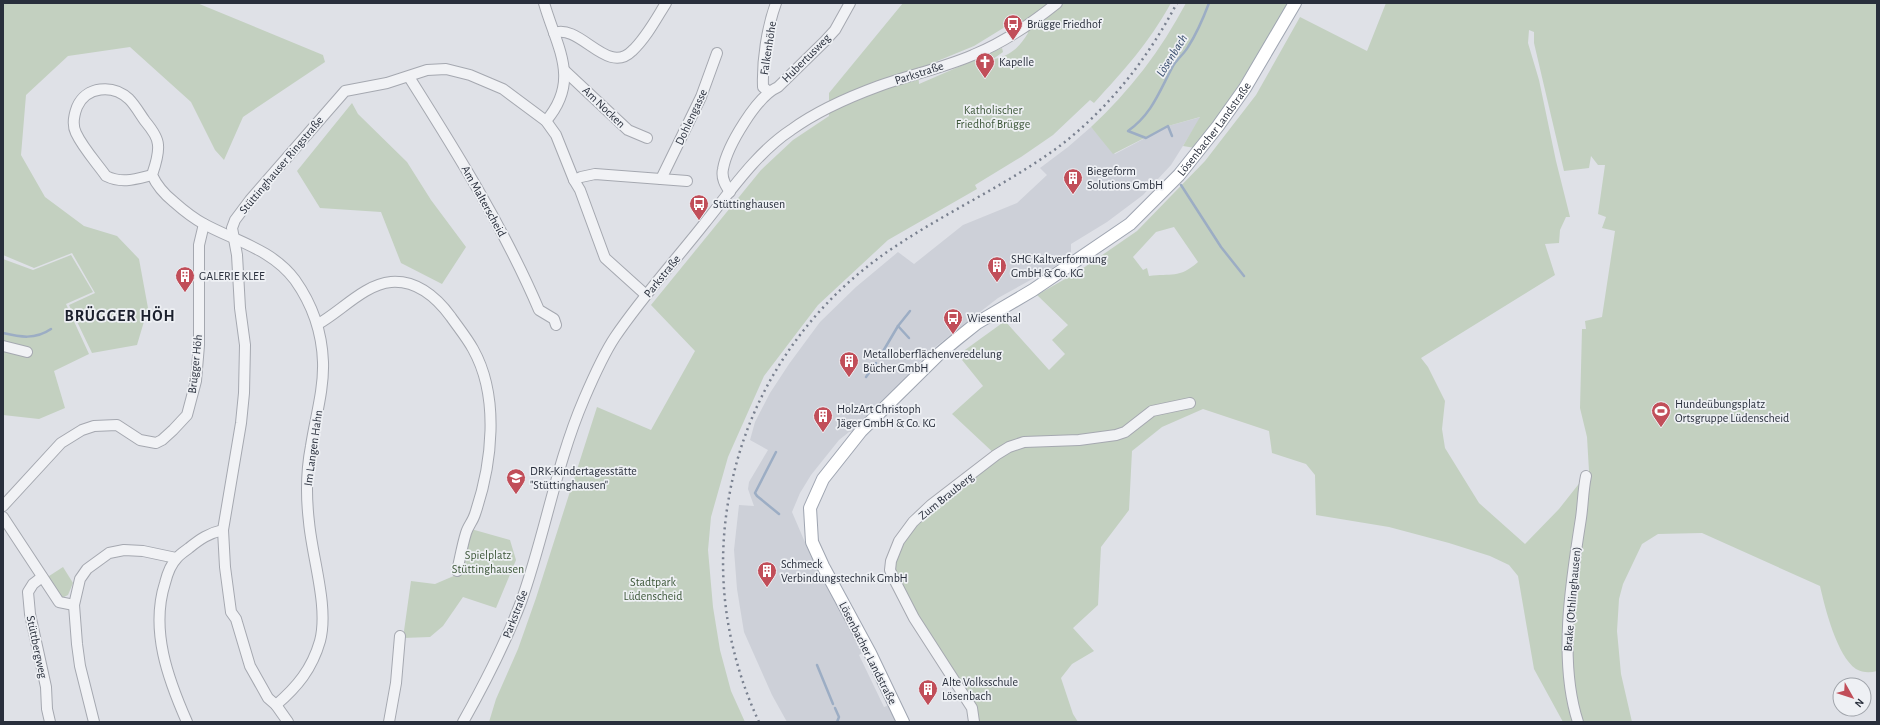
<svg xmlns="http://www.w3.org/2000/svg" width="1880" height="725" font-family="'Alegreya Sans',sans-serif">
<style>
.built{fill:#cdd0d8}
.green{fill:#c3d0c0;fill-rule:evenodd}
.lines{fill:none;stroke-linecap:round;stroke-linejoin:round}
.stream{stroke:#9cadc4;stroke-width:2.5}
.minor-casing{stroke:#a5a8b0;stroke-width:12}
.major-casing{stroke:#9fa5b1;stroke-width:14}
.minor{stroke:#f1f2f5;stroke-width:10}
.major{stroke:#fff;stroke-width:12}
.rail{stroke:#79808f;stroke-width:2.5;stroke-dasharray:2 4;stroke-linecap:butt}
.labels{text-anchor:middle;stroke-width:3.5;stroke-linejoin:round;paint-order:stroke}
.poi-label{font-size:12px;fill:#292f3c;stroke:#eef0f4;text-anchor:start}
.street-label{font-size:12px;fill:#292f3c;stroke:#eef0f4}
.park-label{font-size:12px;fill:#3c5638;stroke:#eef0f4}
.water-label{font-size:13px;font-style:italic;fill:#374c6c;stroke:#eef0f4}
.district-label{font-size:16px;font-weight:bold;letter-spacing:1px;fill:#1b202d;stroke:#eef0f4}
</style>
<rect width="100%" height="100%" fill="#dfe1e7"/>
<polygon class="built" points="1201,117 1171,165 1143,195 1107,222 1071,244 1071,254 1054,267 998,298 930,351 856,431 849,432 839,440 811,475 800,493 792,512 810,554 845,614 864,652 859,655 884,707 890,705 895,722 787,722 772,695 744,632 737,589 734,550 739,505 754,506 748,489 749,482 768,450 750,440 755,422 770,393 789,364 820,322 856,287 898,252 914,264 963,225 1017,203 1047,175 1040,168 1068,147 1091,127 1115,154 1168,126"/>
<g class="green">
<polygon points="3,3 197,3 323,55 325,62 243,117 224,160 215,150 191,102 130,47 68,56 26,95 21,155 45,197 84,226 117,236 139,259 148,308 137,345 92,353 69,305 95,293 72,253 34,268 3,255"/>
<path d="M903 3H1171C1148 44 1125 69 1094 103L1090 100 1053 135 1021 157 975 185 977 189 888 240 818 305 764 376 728 457 711 517 708 550 713 607 720 650 731 691 745 722H489L496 699 518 649 536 598 597 407 651 430 695 351 651 305 761 170 793 140 829 116V93ZM1018 19 1028 33C1020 47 1009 57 993 59L1003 52 1002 48 919 84 918 69 974 46Z"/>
<path d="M1186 3H1288C1260 53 1229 102 1195 148L1183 146 1200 117 1168 126 1113 154 1091 127C1130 91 1161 50 1186 3Z"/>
<path d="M1386 3H1877V671C1870 673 1863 673 1856 669 1837 656 1825 608 1820 586L1702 533 1658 534 1642 544 1623 584 1619 599 1617 631 1621 674 1632 722H1563L1534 669 1518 576 1509 565 1490 556 1449 543 1389 527 1316 515 1315 475 1306 464 1272 453 1269 431 1203 409 1162 427 1132 451 1129 510 1101 547 1098 605 1073 628 1094 651 1072 664 1061 678 1073 714 1078 722H977L927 637 892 570 893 561 914 523 998 457 952 414 983 386 958 355 1005 321 1049 370 1065 354 1052 340 1068 325 1037 295 1079 271 1137 231 1170 197 1205 161 1256 95 1300 17 1367 51ZM1529 30 1534 32V43L1564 171 1589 168 1591 156 1598 165H1605L1598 214 1606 217 1602 228 1615 231 1602 317 1585 321 1586 329H1582L1580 408 1587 437 1589 471 1559 509 1525 544 1479 503 1445 448 1442 429 1445 401 1428 367 1421 358 1555 275 1545 244 1559 243 1560 230 1566 217H1570L1556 161 1539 80 1528 43ZM1174 227 1198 262C1179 279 1171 273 1149 276L1147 268 1143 270 1133 257 1156 232Z"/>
<polygon points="352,103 358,114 407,162 431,200 466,247 442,284 401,263 381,212 320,208 297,171"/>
<polygon points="71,255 93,292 66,304 89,354 54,371 65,408 39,419 3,415 3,259 33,270"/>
<polygon points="471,529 510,540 516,560 496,608 463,597 443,626 430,637 403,638 411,581 435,584 456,575"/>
<polygon points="63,567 73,583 68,595 62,598 46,578"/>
</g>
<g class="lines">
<g class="stream">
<path d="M1172 136 1168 126 1146 138 1128 131C1152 114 1159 92 1173 66 1177 59 1184 54 1188 47 1197 33 1203 19 1209 3"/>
<polyline points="1181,185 1221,247 1244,276"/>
<polyline points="898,326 909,338"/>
<path d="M3 333C20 337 35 340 51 329"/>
<polyline points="882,353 898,326 910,311"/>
<polyline points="866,377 876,363"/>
<polyline points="776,452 755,493 757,496 779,514"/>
<polyline points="817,665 833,704"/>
<polyline points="835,708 839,717 837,722"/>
</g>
<defs>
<g id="minor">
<path d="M544 3C557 48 581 80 546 121"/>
<path d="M554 33C580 23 607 76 632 51 646 38 656 19 666 3"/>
<polyline points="565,71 628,130 647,138"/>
<path d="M409 77C457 153 504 228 539 310L554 319 556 325"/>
<path d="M768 91 763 87C762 60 767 28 776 3"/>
<path d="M152 175C155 166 159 155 158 145 158 137 150 127 145 121 140 114 135 105 129 99 113 84 86 86 77 107 74 115 72 125 76 133 83 148 96 162 106 176 122 184 136 179 152 175 157 186 164 194 174 202 183 210 193 218 204 224 235 241 272 249 295 280 312 304 322 333 323 362 324 390 315 419 311 446 306 472 306 497 309 522 312 557 329 607 320 641 312 669 297 687 276 705"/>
<polyline points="661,179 701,97 717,53"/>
<polyline points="574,180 581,177 595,174 687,181"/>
<path d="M730 192C725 185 721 178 723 169 727 146 757 96 778 87L825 41 835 30 850 3"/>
<path d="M318 324C340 312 365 284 391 282 417 280 437 298 451 317 458 327 467 338 473 349 500 397 492 464 475 514 473 521 468 526 466 533 462 546 460 559 457 571"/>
<polyline points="3,346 27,352"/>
<polyline points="3,506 61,443 82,430 94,426 117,425 140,440 156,443 162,440 173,430 187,415 196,381 199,345 199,245 204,224"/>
<polyline points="3,517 59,602 74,605"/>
<polyline points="42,577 33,584 28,592 30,614 46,687 47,709 50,722"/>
<polyline points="94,722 80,666 77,644 74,605 80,579 87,569 109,553 124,550 143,551 176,558"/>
<path d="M187 722C168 679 150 630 165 583 167 575 171 564 177 558 180 554 185 551 189 548 200 539 209 533 223 530"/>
<polyline points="288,722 276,705 268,698 250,666 236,619 231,612 225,567 223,530 241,423 244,393 245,345 240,308 237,255 232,228 235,220 250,200 345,91 387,83 427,70 446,69 470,75 503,89 546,121 556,135 574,180 580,190 605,258 646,295"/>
<polyline points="389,722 396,683 400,636"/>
<path d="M463 722C485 683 505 644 521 602 545 535 556 464 584 399 593 378 603 355 615 337 642 297 674 262 704 224 730 192 756 153 791 130 817 111 849 97 879 86 910 75 943 68 973 55 1003 43 1032 23 1057 3"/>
<polyline points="974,722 972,708 914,618 894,579 890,570 891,561 899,541 913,522 931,505 996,455 1009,447 1024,442 1079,440 1116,435 1125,432 1152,411 1190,403"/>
<path d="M1578 722C1558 661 1571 581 1581 518 1583 504 1583 490 1586 476"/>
</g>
<g id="major">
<path id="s1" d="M903 722 870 653 823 566 812 542 810 508 823 479 861 431 939 354 957 339 977 323 1033 290 1130 224 1179 175 1218 126 1245 88 1295 3"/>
</g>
</defs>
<use href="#minor" class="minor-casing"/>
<use href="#major" class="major-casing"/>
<use href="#minor" class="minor"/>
<use href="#major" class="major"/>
<path class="rail" d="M759 722C726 651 715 574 729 497 747 392 810 301 899 244 952 209 1010 183 1061 145 1110 107 1148 58 1177 3"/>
</g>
<defs>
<symbol id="bus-pin" viewBox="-11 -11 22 30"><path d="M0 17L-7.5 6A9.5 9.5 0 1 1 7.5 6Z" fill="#c14e59" stroke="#eef0f4"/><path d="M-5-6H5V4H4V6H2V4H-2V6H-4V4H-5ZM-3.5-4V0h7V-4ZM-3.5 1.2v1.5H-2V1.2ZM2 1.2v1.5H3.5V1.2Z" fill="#fff"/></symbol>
<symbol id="church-pin" viewBox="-11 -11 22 30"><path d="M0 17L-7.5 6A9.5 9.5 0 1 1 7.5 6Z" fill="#c14e59" stroke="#eef0f4"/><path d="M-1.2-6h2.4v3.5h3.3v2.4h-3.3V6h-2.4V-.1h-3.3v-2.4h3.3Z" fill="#fff"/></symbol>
<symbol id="building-pin" viewBox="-11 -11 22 30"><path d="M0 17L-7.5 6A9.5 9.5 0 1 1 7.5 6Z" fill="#c14e59" stroke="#eef0f4"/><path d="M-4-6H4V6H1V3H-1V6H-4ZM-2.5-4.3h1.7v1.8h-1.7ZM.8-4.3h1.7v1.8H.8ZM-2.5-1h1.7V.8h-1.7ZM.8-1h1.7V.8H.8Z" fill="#fff"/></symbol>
<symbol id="stadium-pin" viewBox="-11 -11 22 30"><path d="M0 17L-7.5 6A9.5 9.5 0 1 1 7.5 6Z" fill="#c14e59" stroke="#eef0f4"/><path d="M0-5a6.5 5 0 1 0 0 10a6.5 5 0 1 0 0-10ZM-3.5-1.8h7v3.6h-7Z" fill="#fff"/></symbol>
<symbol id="school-pin" viewBox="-11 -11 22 30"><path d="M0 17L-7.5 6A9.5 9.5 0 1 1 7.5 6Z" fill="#c14e59" stroke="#eef0f4"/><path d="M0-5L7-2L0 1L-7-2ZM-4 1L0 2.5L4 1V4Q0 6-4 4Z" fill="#fff"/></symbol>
</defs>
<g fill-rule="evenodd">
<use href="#bus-pin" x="1002" y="13" width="22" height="30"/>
<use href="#church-pin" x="974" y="51" width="22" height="30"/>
<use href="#building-pin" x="1062" y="167" width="22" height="30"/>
<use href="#bus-pin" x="688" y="193" width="22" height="30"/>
<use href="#building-pin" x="986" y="255" width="22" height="30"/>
<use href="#building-pin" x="174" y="265" width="22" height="30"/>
<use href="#bus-pin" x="942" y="307" width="22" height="30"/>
<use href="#building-pin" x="838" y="350" width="22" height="30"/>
<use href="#stadium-pin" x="1650" y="400" width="22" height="30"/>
<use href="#building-pin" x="812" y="405" width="22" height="30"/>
<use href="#school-pin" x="505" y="467" width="22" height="30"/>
<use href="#building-pin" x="756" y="560" width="22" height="30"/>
<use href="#building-pin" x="917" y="678" width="22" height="30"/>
</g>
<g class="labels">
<g class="poi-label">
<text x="1027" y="28">Brügge Friedhof</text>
<text x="999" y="66">Kapelle</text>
<text x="1087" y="175">Biegeform<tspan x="1087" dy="14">Solutions GmbH</tspan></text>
<text x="713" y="208">Stüttinghausen</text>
<text x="1011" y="263">SHC Kaltverformung<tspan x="1011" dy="14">GmbH &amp; Co. KG</tspan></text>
<text x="199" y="280">GALERIE KLEE</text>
<text x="967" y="322">Wiesenthal</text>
<text x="863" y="358">Metalloberflächenveredelung<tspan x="863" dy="14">Bücher GmbH</tspan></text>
<text x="1675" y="408">Hundeübungsplatz<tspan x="1675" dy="14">Ortsgruppe Lüdenscheid</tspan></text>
<text x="837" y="413">HolzArt Christoph<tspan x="837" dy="14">Jäger GmbH &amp; Co. KG</tspan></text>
<text x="530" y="475">DRK-Kindertagesstätte<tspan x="530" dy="14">"Stüttinghausen"</tspan></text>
<text x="781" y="568">Schmeck<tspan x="781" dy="14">Verbindungstechnik GmbH</tspan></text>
<text x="942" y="686">Alte Volksschule<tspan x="942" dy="14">Lösenbach</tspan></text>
</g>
<g class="street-label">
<text transform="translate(768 48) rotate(-81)" y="4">Falkenhöhe</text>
<text transform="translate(806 58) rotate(-45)" y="4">Hubertusweg</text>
<text transform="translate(919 73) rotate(-18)" y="4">Parkstraße</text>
<text transform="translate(604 107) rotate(44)" y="4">Am Nocken</text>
<text transform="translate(691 117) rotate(-65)" y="4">Dohlengasse</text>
<text dy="4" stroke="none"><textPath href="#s1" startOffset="797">Lösenbacher Landstraße</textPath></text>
<text transform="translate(281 165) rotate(-50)" y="4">Stüttinghauser Ringstraße</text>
<text transform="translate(484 201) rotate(61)" y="4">Am Malterscheid</text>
<text transform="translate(662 276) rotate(-51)" y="4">Parkstraße</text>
<text transform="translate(195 364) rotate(-84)" y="4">Brügger Höh</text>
<text transform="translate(313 448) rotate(-82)" y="4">Im Langen Hahn</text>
<text transform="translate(946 496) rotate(-39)" y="4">Zum Brauberg</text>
<text transform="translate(1572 599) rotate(-85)" y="4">Brake (Othlinghausen)</text>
<text transform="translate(515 614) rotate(-69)" y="4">Parkstraße</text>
<text transform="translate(37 647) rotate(78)" y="4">Stüttbergweg</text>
<text transform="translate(868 653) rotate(63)" y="4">Lösenbacher Landstraße</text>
</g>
<g class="park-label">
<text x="993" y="114">Katholischer<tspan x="993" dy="14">Friedhof Brügge</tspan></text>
<text x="488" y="559">Spielplatz<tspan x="488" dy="14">Stüttinghausen</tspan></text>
<text x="653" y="586">Stadtpark<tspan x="653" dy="14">Lüdenscheid</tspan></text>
</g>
<g class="water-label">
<text transform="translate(1171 55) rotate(-58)" y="5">Lösenbach</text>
</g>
<g class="district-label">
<text x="120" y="321">BRÜGGER HÖH</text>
</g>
</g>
<rect width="1880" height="725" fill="none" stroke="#292f3c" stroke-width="8"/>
<g transform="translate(1852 697) rotate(129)"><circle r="19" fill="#eef0f4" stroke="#9fa3aa"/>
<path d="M0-3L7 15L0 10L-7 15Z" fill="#c14e59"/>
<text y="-6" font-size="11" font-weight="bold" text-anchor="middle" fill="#292f3c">N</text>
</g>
</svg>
